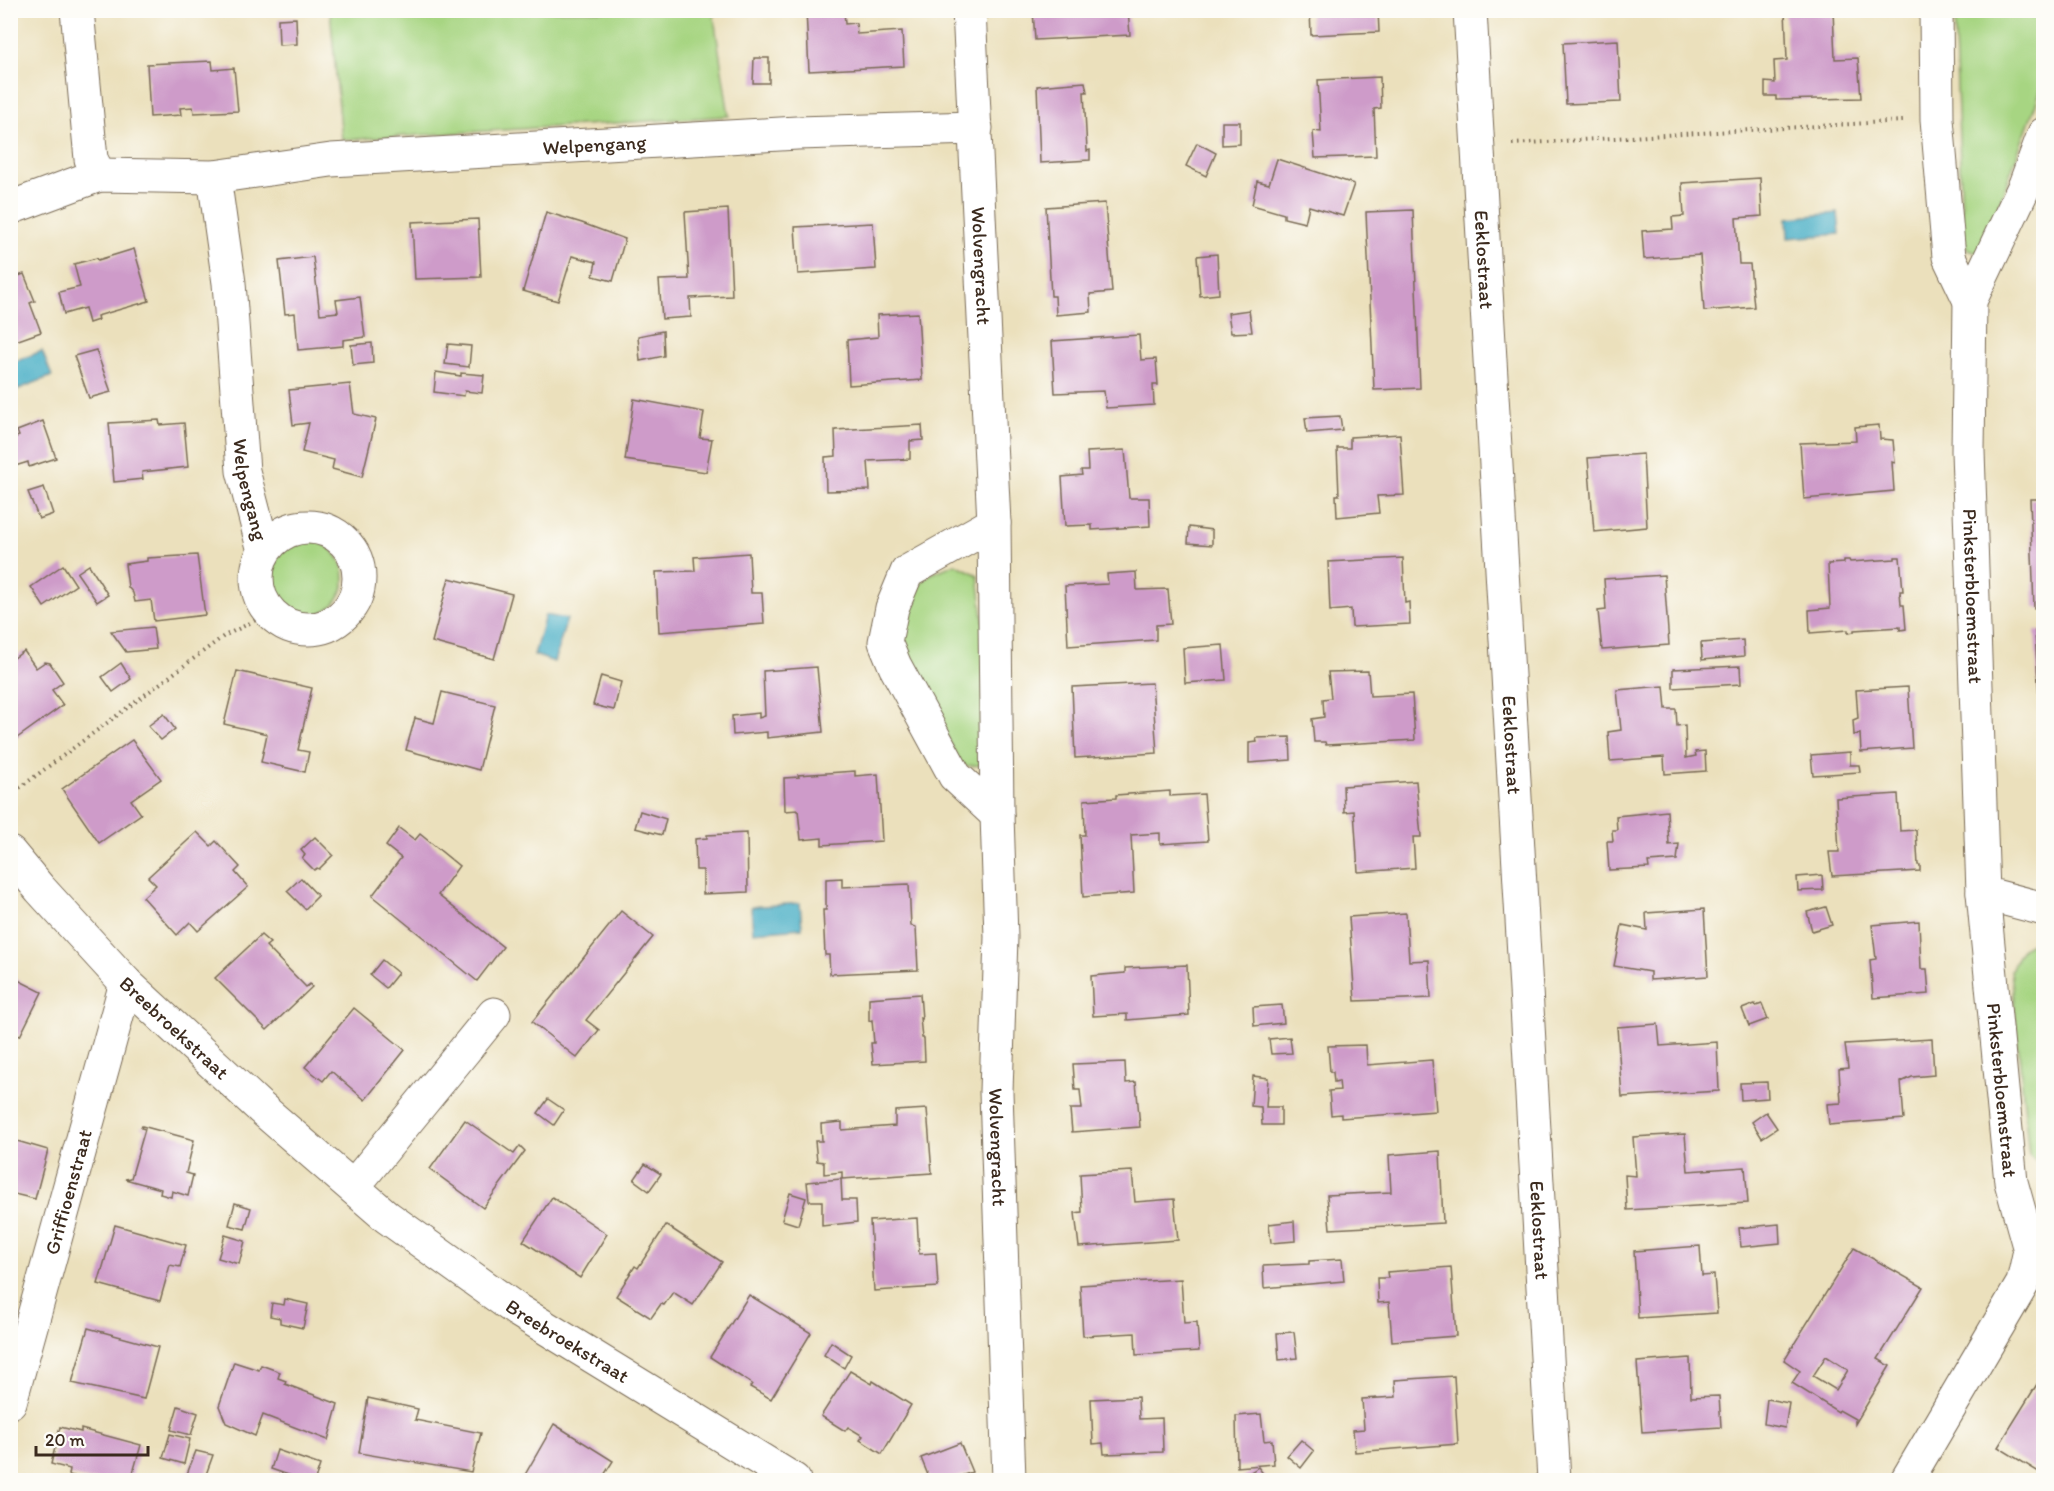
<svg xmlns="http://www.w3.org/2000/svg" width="2054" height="1491" font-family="Itim,sans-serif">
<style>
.green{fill:#a7d582;stroke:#718050;stroke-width:1.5}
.water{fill:#47aec6;stroke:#416c72;stroke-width:1.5}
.building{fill:#ce9bc9;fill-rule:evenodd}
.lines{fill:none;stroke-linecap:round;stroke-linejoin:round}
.street-casing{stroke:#796a55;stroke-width:35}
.path{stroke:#796a55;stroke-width:4;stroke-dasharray:1.5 4.5;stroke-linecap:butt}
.street{stroke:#fff;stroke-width:33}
.labels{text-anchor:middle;stroke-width:6;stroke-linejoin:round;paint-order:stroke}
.street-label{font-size:20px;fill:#3b2a1e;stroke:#fdfcf7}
</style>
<rect width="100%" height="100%" fill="#fdfcf7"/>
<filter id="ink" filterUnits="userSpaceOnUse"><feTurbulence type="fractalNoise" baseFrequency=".0167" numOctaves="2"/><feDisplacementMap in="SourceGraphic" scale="12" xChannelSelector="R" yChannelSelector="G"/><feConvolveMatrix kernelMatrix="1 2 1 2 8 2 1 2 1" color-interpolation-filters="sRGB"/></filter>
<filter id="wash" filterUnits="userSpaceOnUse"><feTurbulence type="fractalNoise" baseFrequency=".008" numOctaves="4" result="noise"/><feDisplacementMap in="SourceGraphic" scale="24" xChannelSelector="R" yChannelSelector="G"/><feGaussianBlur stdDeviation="1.35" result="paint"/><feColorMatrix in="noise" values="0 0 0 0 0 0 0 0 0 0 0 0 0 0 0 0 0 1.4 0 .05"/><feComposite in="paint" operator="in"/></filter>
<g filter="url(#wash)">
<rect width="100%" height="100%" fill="#ebe0bc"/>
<g class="green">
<polygon points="330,11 713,11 729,116 342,140"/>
<polygon points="1954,11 2043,11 2043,84 1984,245 1976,253 1968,249 1963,240"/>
<circle cx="306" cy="578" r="38"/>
<polygon points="955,564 978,575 988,662 988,765 962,766 899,642 909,596 929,575"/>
<polygon points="2043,937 2043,1168 2029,1155 2011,970 2022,948"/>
</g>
<g class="water">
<polygon points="1838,213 1840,234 1788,238 1787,218"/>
<polygon points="42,351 52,376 11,392 11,363"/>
<polygon points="545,615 567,619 554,662 534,655"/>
<polygon points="800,903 802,928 753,932 751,907"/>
</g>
<g id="blocks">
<g class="building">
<polygon points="806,10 844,10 845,24 856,23 857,34 902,31 904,66 809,71"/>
<polygon points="1033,10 1128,10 1130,35 1035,40"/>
<polygon points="1310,10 1378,10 1379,32 1311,35"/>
<polygon points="1785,10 1833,10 1835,59 1858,58 1861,98 1776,100 1776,96 1765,96 1765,82 1775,83 1774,61 1787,60"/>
<polygon points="296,18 297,44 279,45 278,19"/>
<polygon points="1618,40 1621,102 1566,104 1563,43"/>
<polygon points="754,58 769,58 769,83 753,83"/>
<polygon points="212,61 213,70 234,68 238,111 194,113 193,107 180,108 181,115 150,117 147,64"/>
<polygon points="1380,77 1381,108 1374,109 1376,156 1315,158 1313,131 1321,132 1318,80"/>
<polygon points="1085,82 1087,92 1084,92 1087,151 1090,150 1090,160 1040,163 1037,86"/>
<polygon points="1222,122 1240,122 1240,144 1222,145"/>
<polygon points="1197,143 1216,153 1206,176 1186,166"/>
<polygon points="1277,159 1354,184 1343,216 1309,206 1305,223 1284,218 1284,214 1252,205 1257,181 1269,184"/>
<polygon points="1760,178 1762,216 1736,218 1739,264 1750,264 1754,307 1704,311 1700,255 1644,259 1642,231 1673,229 1672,217 1684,216 1682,183"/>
<polygon points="1105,203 1112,292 1090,294 1091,312 1056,315 1055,296 1051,296 1046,207"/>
<polygon points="728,209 732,296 690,298 691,317 662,319 659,280 689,279 685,212"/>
<polygon points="1413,210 1420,388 1374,390 1366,212"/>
<polygon points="546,212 582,223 625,239 613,281 593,276 596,262 572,256 558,301 523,291"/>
<polygon points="478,219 481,277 415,279 412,222"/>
<polygon points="873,223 876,269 798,274 795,227"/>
<polygon points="134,249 149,301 97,316 98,320 89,323 85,308 64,314 59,292 80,287 74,264 97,258 98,260"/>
<polygon points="1217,254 1219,294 1200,296 1197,256"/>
<polygon points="313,257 320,314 338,312 336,300 360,297 365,337 343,340 343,346 298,350 295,313 285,314 279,261"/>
<polygon points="24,274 35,301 30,303 41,332 10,343 10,279"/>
<polygon points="1249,310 1252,332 1231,333 1228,313"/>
<polygon points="918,313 922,380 849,385 847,340 878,337 877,315"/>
<polygon points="663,331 664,356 640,361 638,336"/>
<polygon points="1139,335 1141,360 1156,359 1158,385 1153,385 1154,405 1106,408 1104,391 1055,393 1052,341"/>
<polygon points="372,343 373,363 353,365 351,345"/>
<polygon points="448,344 471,346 469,367 445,364"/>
<polygon points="96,350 111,392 89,398 74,356"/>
<polygon points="436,372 461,376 461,373 484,375 482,393 465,391 464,396 434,392"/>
<polygon points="350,384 354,414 376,419 362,477 332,469 334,460 302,452 309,423 293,425 289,390"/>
<polygon points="634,399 704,412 700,438 712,439 706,472 625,460"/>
<polygon points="1340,416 1342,430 1307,433 1305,418"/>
<polygon points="159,420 160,425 184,423 188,467 142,472 143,479 114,482 109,423"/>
<polygon points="43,421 56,458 29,467 28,462 12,467 10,439 19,436 17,431"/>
<polygon points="922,425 923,440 910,441 910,459 868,461 870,490 826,491 825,457 836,456 835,430"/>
<polygon points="1879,425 1880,439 1893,440 1895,463 1892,462 1894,491 1804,499 1800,443 1856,441 1855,427"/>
<polygon points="1400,434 1404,495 1377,496 1379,513 1337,517 1336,495 1339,495 1337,448 1350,448 1350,437"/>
<polygon points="1125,450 1129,498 1149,498 1150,526 1092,530 1092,525 1065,526 1062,477 1082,475 1081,470 1088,470 1087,452"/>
<polygon points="1643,454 1647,527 1594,532 1588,458"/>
<polygon points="44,487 53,514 39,519 28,492"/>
<polygon points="2030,499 2044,499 2044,608 2034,608"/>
<polygon points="1189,527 1212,530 1212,545 1188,543"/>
<polygon points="749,553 751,593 762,593 764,624 659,632 656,572 695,571 694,557"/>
<polygon points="197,555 205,615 154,621 151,600 135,602 133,593 128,587 125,564 147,561 147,558"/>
<polygon points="1895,557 1900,557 1903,591 1900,591 1901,605 1904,605 1906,629 1900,630 1900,627 1854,630 1854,632 1848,633 1848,630 1810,633 1809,610 1830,608 1828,564 1844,563 1844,560 1849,560 1850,562 1895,559"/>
<polygon points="1403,558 1405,603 1409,602 1410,624 1352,627 1351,609 1330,611 1328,562"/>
<polygon points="63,565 76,585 44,607 31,587"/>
<polygon points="89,565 108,595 97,602 77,573"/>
<polygon points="1136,572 1137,590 1168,589 1171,624 1156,625 1156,640 1068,646 1065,586 1108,584 1107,574"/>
<polygon points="1664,575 1669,645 1602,650 1598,611 1606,610 1604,579"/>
<polygon points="449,578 512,594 494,659 432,642"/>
<polygon points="153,627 156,649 126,652 111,631"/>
<polygon points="2035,631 2044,631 2044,734 2041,734"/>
<polygon points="1743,640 1744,656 1702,660 1701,643"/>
<polygon points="1223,645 1226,680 1185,683 1183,648"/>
<polygon points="24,651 36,668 45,662 50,663 63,682 52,690 63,705 17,738 10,729 10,661"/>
<polygon points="121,663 131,679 113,692 102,677"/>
<polygon points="1740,666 1741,684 1673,688 1673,669"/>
<polygon points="817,667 823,732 767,738 767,732 733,735 732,716 759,713 759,718 765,716 763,671"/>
<polygon points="237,671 312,688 298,750 309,752 305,772 261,762 267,734 224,724"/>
<polygon points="1368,671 1370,696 1412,694 1415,740 1326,745 1325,742 1314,742 1312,719 1324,717 1323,699 1331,698 1328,672"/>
<polygon points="601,676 621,682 614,710 593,705"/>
<polygon points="1152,683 1157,753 1075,758 1072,687"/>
<polygon points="1664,686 1666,709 1676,709 1677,726 1685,725 1686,758 1696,756 1695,752 1705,751 1706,771 1665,774 1664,757 1610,761 1608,732 1621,730 1617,690"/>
<polygon points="1908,687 1912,748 1861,752 1860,734 1854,735 1853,720 1858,718 1856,690"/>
<polygon points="442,692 495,705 479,770 406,750 415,718 434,723"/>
<polygon points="164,714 175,729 161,740 148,726"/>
<polygon points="1290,737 1291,760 1249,763 1249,743 1257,742 1256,738"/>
<polygon points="132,740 161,779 131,800 141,814 99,843 62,789"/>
<polygon points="1850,752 1850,765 1859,765 1860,772 1813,775 1811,755"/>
<polygon points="855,771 855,776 878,774 882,841 822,845 822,838 801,840 798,810 785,811 784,778 799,777 798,775"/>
<polygon points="1416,781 1421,837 1413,837 1415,868 1358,872 1354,811 1344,812 1343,786"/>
<polygon points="1170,791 1170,796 1204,794 1208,841 1160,844 1160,833 1131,835 1134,893 1083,897 1080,835 1085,835 1084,800 1116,798 1116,795"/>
<polygon points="1898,794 1900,831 1916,830 1918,865 1920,865 1920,871 1832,876 1829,852 1839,852 1836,798"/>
<polygon points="640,811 666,819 662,835 635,828"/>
<polygon points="1667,811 1669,845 1679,844 1677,860 1648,862 1649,868 1609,870 1607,841 1613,841 1612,830 1617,830 1616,816"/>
<polygon points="399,828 415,840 420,834 459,866 438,895 503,947 477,981 372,896 401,858 386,846"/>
<polygon points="197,832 211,846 216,841 240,867 235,872 248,887 198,931 190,922 177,935 143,897 156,885 148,877"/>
<polygon points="747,833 748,892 703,894 703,870 696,870 695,839 707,838 707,835"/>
<polygon points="315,837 333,855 319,869 317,868 314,870 302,858 305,855 301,850"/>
<polygon points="1822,875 1823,890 1798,891 1797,877"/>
<polygon points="301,878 318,896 305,909 287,891"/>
<polygon points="842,878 842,887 909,884 911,926 916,927 918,970 830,974 829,955 825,955 823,910 826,910 826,879"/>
<polygon points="1826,907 1832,925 1812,931 1807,912"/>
<polygon points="1704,909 1708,976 1650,980 1650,972 1614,966 1622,925 1647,930 1646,913"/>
<polygon points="621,911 653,937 586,1020 599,1030 577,1058 532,1022"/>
<polygon points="1406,913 1409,961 1429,960 1431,998 1355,1001 1349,917"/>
<polygon points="1919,921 1921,969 1927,969 1929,994 1873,998 1870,960 1876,959 1872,925"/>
<polygon points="261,935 270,943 266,946 306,987 310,984 312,987 267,1030 215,978"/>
<polygon points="382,960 398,973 386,988 370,975"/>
<polygon points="1187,965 1189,1015 1127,1020 1127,1014 1093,1016 1091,976 1125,973 1125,968"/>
<polygon points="10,976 42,992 20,1036 10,1031"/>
<polygon points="920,994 922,1019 920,1018 922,1038 924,1038 925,1061 873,1064 871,1043 874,1043 872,1020 869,1021 869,998"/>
<polygon points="1755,1004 1756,1006 1762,1004 1768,1019 1749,1026 1742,1009"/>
<polygon points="1282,1005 1284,1023 1254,1026 1253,1007"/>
<polygon points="354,1008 405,1050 365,1100 331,1071 323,1081 305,1067"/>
<polygon points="1658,1024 1660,1046 1717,1042 1719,1091 1622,1097 1617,1027"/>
<polygon points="1290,1037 1292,1053 1271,1054 1269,1039"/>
<polygon points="1932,1039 1934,1075 1912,1077 1901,1082 1904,1119 1829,1125 1827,1104 1841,1103 1839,1069 1848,1068 1845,1044"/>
<polygon points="1366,1045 1367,1065 1432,1060 1436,1111 1341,1118 1341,1114 1331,1115 1329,1091 1340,1090 1339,1081 1334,1082 1333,1072 1330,1072 1328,1046"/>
<polygon points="1125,1062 1126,1083 1136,1082 1140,1127 1072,1132 1070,1109 1082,1109 1080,1090 1075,1090 1073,1064"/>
<polygon points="1253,1076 1268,1078 1266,1107 1281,1107 1281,1125 1262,1125 1261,1107 1251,1106"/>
<polygon points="1767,1082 1768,1098 1741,1100 1740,1083"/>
<polygon points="548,1099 564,1110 554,1125 538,1113"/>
<polygon points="927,1109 932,1173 842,1179 842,1172 824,1174 824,1162 817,1161 815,1141 822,1141 821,1124 842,1122 842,1130 895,1126 895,1111"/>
<polygon points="1766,1112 1777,1128 1762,1138 1752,1122"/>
<polygon points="465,1120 514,1154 520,1146 525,1151 483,1208 430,1169"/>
<polygon points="142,1126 194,1140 186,1173 193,1175 188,1196 172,1191 171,1197 160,1194 161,1189 125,1179 131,1178 145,1129 141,1128"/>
<polygon points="1685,1134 1688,1171 1745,1167 1748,1203 1627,1210 1625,1175 1636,1176 1633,1137"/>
<polygon points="10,1139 48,1150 35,1199 10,1193"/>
<polygon points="1440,1151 1443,1223 1330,1229 1327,1195 1391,1192 1389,1155"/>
<polygon points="645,1164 661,1174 649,1191 634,1180"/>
<polygon points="1132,1171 1135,1202 1174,1199 1178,1240 1079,1247 1075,1213 1082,1212 1080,1174"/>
<polygon points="841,1179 842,1200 856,1200 857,1222 822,1226 822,1201 809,1201 807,1182"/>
<polygon points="790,1193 806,1198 798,1225 782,1220"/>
<polygon points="552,1197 607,1234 580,1278 523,1241"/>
<polygon points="235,1203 251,1208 245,1229 229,1225"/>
<polygon points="917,1218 919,1254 936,1253 938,1287 874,1291 870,1221"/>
<polygon points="1294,1221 1295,1241 1271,1243 1269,1224"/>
<polygon points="1779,1224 1780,1243 1741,1247 1739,1228"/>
<polygon points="115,1225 186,1245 180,1267 170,1265 160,1301 98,1284"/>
<polygon points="666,1225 722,1262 693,1305 673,1292 664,1305 661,1304 651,1318 616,1296 635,1266 638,1268"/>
<polygon points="225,1235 245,1241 239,1264 218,1258"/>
<polygon points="1700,1246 1702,1276 1714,1275 1717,1313 1638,1318 1634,1251"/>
<path d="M1854 1248 1923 1287 1878 1359 1890 1366 1855 1424V1419L1839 1410 1838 1412 1792 1383 1800 1371 1784 1360ZM1826 1356 1848 1370 1836 1390 1813 1376Z"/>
<polygon points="1342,1259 1344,1281 1264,1288 1263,1266 1309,1264 1309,1261"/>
<polygon points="1451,1267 1456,1336 1392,1341 1389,1302 1378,1303 1377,1278 1388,1278 1387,1272"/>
<polygon points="1181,1279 1184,1323 1197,1322 1199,1351 1136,1355 1135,1333 1083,1336 1080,1285"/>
<polygon points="749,1295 811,1333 771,1399 750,1387 752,1384 710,1357"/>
<polygon points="285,1299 308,1304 303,1328 280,1323 280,1318 270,1316 272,1303 284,1305"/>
<polygon points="88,1328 158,1347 144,1399 72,1383"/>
<polygon points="1294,1332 1297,1358 1279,1360 1277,1333"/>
<polygon points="831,1342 851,1355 844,1368 824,1355"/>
<polygon points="1690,1358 1691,1397 1719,1396 1721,1427 1642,1432 1637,1362"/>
<polygon points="234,1362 259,1370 261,1365 280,1372 278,1378 286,1381 285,1384 338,1404 328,1440 263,1415 255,1436 226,1423 219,1406"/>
<polygon points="850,1371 872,1384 873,1381 911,1405 882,1454 860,1440 863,1436 848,1427 845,1431 821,1416"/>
<polygon points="1454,1376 1458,1444 1355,1452 1353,1430 1364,1429 1362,1399 1396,1397 1395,1380"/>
<polygon points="2039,1381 2044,1383 2042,1474 1998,1447"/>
<polygon points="1138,1397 1139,1419 1162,1418 1163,1452 1104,1454 1103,1443 1093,1444 1091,1399"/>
<polygon points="368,1398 418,1409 415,1420 481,1433 471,1472 359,1453"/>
<polygon points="1767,1399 1789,1403 1785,1428 1764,1424"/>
<polygon points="178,1406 198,1413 191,1435 171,1430"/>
<polygon points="1261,1414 1264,1441 1272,1440 1274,1464 1237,1467 1236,1416"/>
<polygon points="554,1424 613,1461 601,1480 522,1480"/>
<polygon points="60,1427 81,1432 81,1429 141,1445 131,1480 89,1480 69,1475 70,1469 51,1464"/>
<polygon points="170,1434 190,1439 184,1464 163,1458"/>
<polygon points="1301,1440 1314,1451 1301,1468 1287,1456"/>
<polygon points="960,1443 972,1472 950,1480 930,1480 921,1458"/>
<polygon points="277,1450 320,1465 315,1480 303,1480 271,1469"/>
<polygon points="196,1451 213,1455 204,1480 187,1474"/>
<polygon points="1258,1467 1268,1480 1238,1480 1254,1470"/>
</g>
</g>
</g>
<g filter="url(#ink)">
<use href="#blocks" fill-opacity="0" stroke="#796a55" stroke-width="1.5"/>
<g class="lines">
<defs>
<g id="street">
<polyline points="77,10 91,159 99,175"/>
<path id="s1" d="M969 10 994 523 997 815 1001 937 996 1092 1009 1480"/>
<path id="s2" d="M1470 10 1554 1480"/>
<polyline points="1936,10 1937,119 1949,257 1970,301"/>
<path id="s3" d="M2044 134 2025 185 1970 301 1968 451 1983 893 2044 909"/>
<path id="s4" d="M214 177 229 283 243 471 264 551"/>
<path id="s5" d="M10 208 99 175 214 177 331 160 797 133 976 128"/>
<polyline points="994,523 907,572 892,608 885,642 895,666 955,776 997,815"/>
<circle cx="308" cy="578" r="51"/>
<path id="s6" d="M10 853 40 889 126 983 261 1108 387 1217 517 1310 794 1480"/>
<path id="s7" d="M1983 893 2011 1182 2030 1250"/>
<polyline points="353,1187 494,1014"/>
<path id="s8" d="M10 1402 126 983"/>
<polyline points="1907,1480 2023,1283 2030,1250 2043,1231"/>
</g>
</defs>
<use href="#street" class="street-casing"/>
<g class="path">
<polyline points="1512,144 1903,121"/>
<polyline points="10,795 224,636 270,613"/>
</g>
<use href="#street" class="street"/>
</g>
</g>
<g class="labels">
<g class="street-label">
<text dy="7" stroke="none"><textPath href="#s5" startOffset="592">Welpengang</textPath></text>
<text dy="7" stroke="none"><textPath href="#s2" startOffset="250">Eeklostraat</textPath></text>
<text dy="7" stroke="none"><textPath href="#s1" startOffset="256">Wolvengracht</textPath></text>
<text dy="7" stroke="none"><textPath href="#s4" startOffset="315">Welpengang</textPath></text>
<text dy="7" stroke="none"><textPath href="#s3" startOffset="478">Pinksterbloemstraat</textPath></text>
<text dy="7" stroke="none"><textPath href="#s2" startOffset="736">Eeklostraat</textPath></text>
<text dy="7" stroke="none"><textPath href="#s6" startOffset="240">Breebroekstraat</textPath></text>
<text dy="7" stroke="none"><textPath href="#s7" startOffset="198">Pinksterbloemstraat</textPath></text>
<text dy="7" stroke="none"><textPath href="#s1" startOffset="1138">Wolvengracht</textPath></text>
<text dy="7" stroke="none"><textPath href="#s8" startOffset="218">Griffioenstraat</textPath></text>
<text dy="7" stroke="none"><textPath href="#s2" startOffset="1222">Eeklostraat</textPath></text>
<text dy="7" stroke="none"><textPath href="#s6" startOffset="744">Breebroekstraat</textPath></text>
</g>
</g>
<rect width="2054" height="1491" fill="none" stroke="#fdfcf7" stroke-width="36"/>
<path d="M36 1446v9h112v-9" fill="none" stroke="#3b2a1e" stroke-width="3"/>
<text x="45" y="1446" font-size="18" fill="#3b2a1e" stroke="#fdfcf7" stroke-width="4.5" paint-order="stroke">20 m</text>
</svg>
